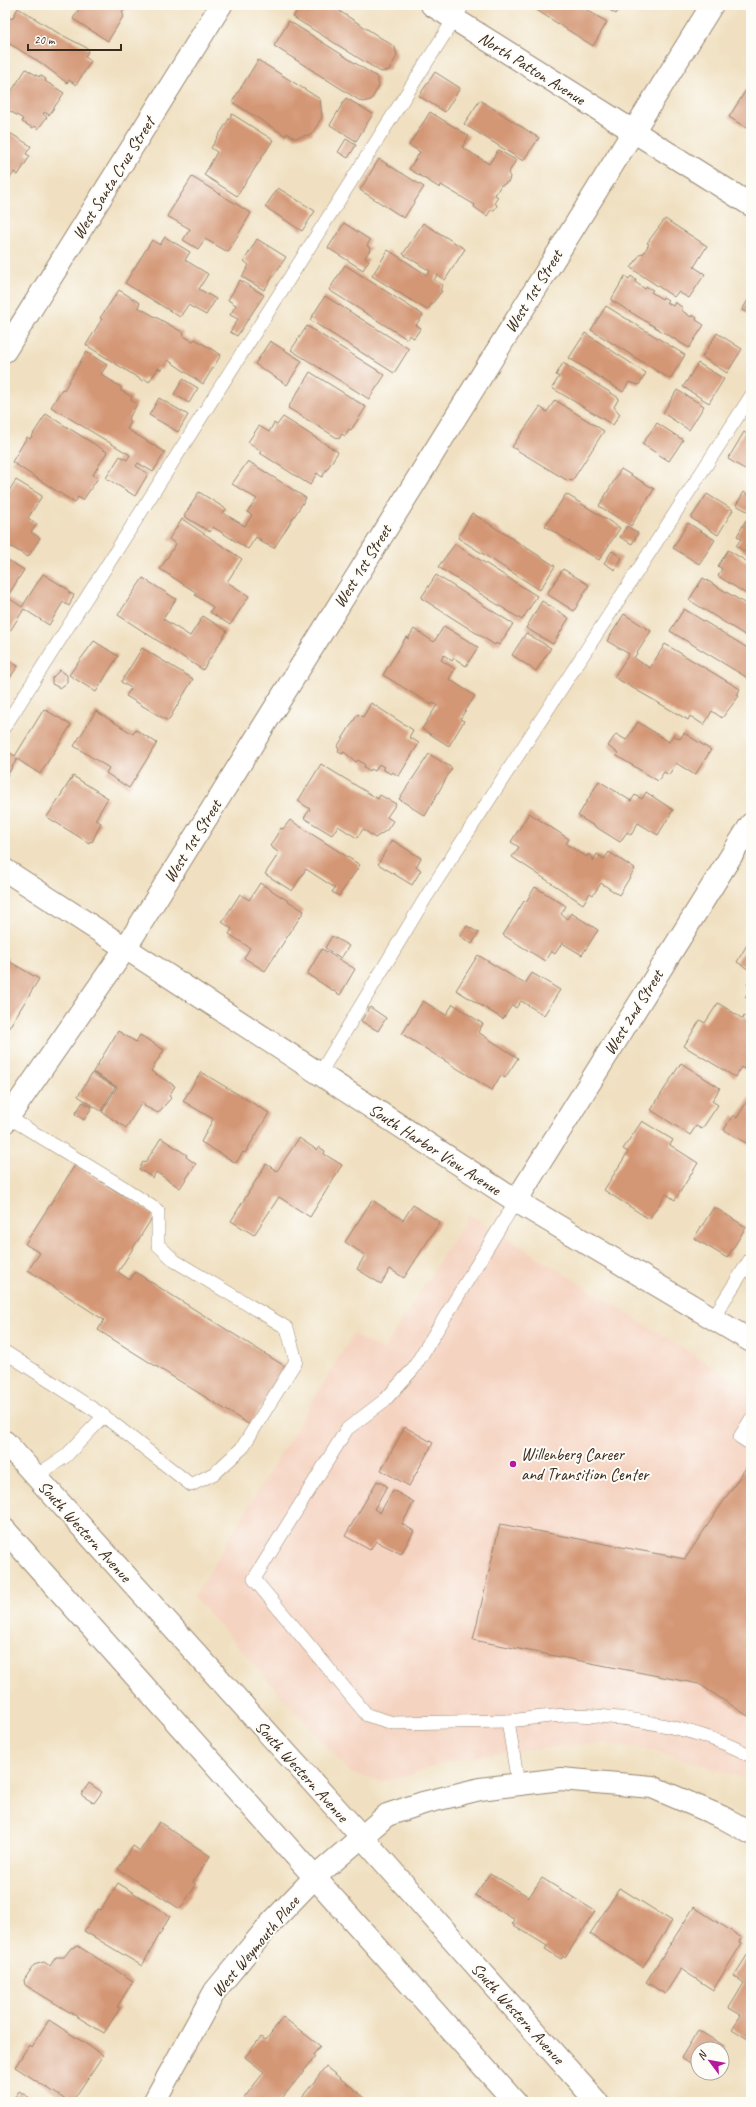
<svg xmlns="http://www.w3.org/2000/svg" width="756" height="2107" font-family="Caveat,sans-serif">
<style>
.built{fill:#f5d3c1}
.building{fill:#d49776}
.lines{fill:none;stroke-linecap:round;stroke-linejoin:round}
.lane-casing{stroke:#968570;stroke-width:14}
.street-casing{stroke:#968570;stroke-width:24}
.secondary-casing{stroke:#968570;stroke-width:24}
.primary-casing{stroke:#968570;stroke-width:24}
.lane{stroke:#fff;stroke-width:13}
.street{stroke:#fff;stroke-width:22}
.secondary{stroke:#fff;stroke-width:22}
.primary{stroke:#fff;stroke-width:22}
.poi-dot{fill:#b5179e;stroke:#fdfcf7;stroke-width:1.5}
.labels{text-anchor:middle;stroke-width:4;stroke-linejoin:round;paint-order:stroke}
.street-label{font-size:17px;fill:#3b2a1e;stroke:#fdfcf7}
.poi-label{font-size:17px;fill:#3b2a1e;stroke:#fdfcf7;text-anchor:start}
</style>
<rect width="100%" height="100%" fill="#fdfcf7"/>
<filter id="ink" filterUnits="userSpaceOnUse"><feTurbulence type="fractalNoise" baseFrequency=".025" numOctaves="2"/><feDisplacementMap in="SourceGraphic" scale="8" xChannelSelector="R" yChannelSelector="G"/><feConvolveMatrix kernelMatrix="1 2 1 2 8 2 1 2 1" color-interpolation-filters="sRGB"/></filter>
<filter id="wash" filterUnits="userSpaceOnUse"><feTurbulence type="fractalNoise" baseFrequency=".012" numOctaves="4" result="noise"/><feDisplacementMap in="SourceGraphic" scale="16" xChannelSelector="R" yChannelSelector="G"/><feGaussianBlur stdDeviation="0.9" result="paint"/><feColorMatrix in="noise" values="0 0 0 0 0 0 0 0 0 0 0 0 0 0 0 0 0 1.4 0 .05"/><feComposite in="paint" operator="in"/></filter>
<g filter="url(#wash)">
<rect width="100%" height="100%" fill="#f0e0c1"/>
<polygon class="built" points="469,1214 751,1391 751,1783 741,1777 648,1749 602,1743 494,1753 447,1762 404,1777 381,1781 350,1773 194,1597 353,1334 383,1351"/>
<g id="blocks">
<g class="building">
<polygon points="81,5 124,5 126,8 122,13 124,15 108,41 73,19"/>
<polygon points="300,5 330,5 395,47 397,56 389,70 381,72 293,17"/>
<polygon points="538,5 578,5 607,22 593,46 535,9"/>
<polygon points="601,5 621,5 616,14"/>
<polygon points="18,8 58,33 89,49 85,57 91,61 76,85 69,80 67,83 41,63 5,41 5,15 12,19"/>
<polygon points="289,21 377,77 379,86 371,100 362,102 274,46"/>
<polygon points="258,60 320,99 322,117 312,134 295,138 287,133 286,136 232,102"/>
<polygon points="26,69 39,77 40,75 46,79 45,81 64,93 49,115 44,112 43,114 47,117 38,129 35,126 33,128 22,122 23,119 5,108 5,101"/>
<polygon points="435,72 460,88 445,112 419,96"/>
<polygon points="751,82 751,131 729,117"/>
<polygon points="346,98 373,114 356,141 330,125"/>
<polygon points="480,100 539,138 523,161 464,124"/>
<polygon points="430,112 469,136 462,147 489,164 498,150 516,160 508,174 510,176 509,181 503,185 501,185 495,195 498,197 495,202 497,206 494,210 491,210 487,216 474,207 475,205 441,185 440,188 409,169 420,152 409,145"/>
<polygon points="232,114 273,140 237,196 204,175 217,152 211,148"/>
<polygon points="5,121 9,124 5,130"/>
<polygon points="5,130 31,146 26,154 30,156 18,175 14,172 9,180 5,178"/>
<polygon points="346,139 356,145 348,158 338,152"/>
<polygon points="379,159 424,187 404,218 360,190"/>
<polygon points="192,177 251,213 228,252 205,239 198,249 183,240 190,229 167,216"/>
<polygon points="278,188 315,211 302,231 265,207"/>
<polygon points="665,219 707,246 694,267 705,274 689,298 678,292 674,297 631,268 641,253 643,254 649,244 647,243"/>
<polygon points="344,223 370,240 367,246 371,248 365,258 369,260 363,270 328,248"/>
<polygon points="423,223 465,249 445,280 437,275 434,280 443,285 440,290 442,291 427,310 372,276 388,250 427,275 430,271 403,254"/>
<polygon points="165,237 190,252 185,260 208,274 199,289 216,299 206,315 188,305 180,317 125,283 152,240 160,245"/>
<polygon points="257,239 286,257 264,290 242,277 249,265 244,261"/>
<polygon points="345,265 423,315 416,325 421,328 414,338 409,335 407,339 329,290"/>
<polygon points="625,276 629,279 631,276 636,280 635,282 645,289 647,287 653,290 651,292 662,299 663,297 668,300 666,302 673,306 675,302 683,308 681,310 691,317 692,315 697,318 696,320 704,325 689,348 611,300"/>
<polygon points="240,280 264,295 237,336 230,332 238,319 230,315 236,305 228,300"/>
<polygon points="119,290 140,303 138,307 184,333 183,336 193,341 195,339 221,355 203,384 168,360 161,370 158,368 149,382 144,378 143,381 86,345 102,319 100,318"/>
<polygon points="751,295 751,315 742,310"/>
<polygon points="325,296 409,349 394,373 310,320"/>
<polygon points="606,306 685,355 670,379 591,330"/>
<polygon points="307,326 385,375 369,399 291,350"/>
<polygon points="585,333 646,373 639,385 629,382 623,392 569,358"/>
<polygon points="717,333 742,349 727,373 702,357"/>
<polygon points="270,341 302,361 287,385 255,364"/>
<polygon points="86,352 107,365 101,374 122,388 120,390 132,397 131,400 137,404 128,420 131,422 127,429 165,452 153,472 138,463 136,466 148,474 135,496 106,478 120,456 127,460 130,455 51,407 62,389 64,390"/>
<polygon points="563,363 619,398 614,407 620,414 613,425 552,388 559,377 556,375"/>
<polygon points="698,363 724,379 709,403 683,387"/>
<polygon points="310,372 366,407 351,430 349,429 345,436 342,434 339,439 288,408"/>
<polygon points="183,379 198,388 189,403 174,394"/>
<polygon points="677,390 704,406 689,430 663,413"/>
<polygon points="159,398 188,415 178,432 149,415"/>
<polygon points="555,400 604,431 572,481 569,480 568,481 512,447 540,407 547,412"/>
<polygon points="46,414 107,452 93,475 98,478 83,500 78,497 75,503 12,462 27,437 30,439"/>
<polygon points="283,417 338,452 322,477 317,473 310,485 260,453 261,451 248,442 259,426 269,432 274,423 277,425"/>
<polygon points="657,423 683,440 669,461 642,444"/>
<polygon points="744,432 751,437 751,473 728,459"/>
<polygon points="248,461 306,498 274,548 259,541 261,540 256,537 248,549 213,527 210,532 184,516 199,492 226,509 223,513 245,526 252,515 247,512 257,499 232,484"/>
<polygon points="621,469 654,489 631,526 599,506"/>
<polygon points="16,480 42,496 28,518 37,524 31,532 40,538 28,557 5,543 5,497"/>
<polygon points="744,492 751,497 751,511 748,510 747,511 736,505"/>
<polygon points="566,494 620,528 599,560 545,526"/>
<polygon points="707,494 733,510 718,535 691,518"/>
<polygon points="472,513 555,566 540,590 458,538"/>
<polygon points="182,519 242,559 227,582 249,596 230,625 210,612 213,607 195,595 197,593 160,569 176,544 169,539"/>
<polygon points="746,520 751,523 751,556 736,546 741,539 737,536"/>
<polygon points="688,523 715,540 699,564 673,548"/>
<polygon points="627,526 638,533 632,544 620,537"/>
<polygon points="455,544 537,596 522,620 438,567"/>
<polygon points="728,550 751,564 751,597 718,576 722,569 718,566"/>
<polygon points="612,551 622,558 615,570 604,563"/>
<polygon points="5,558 24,570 7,597 22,607 43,574 69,590 68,592 74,595 69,606 63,602 49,625 24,609 10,631 5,627"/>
<polygon points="563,569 589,585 574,611 547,594"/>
<polygon points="436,575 513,624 499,645 496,643 495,645 421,598"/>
<polygon points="143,578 176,599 163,619 190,636 203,616 227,631 203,670 118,615"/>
<polygon points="703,578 751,607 751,639 689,600"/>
<polygon points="542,601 569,618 553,644 526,628"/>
<polygon points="684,609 751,650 751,680 670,631"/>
<polygon points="624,614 651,631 634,658 650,668 665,644 740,689 737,695 739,696 722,718 712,711 704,725 690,716 688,720 614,677 629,654 607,641"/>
<polygon points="444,626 478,647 466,666 454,658 452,661 444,655 441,660 455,669 449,679 475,696 460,719 464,721 449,746 422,729 437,705 433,703 432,705 383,675 406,637 408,639 414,629 434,642"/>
<polygon points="526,633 551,648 536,671 512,655"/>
<polygon points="94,641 118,656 96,692 69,675"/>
<polygon points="142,648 193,679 168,721 126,696 131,688 121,682"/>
<polygon points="5,658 18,666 5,685"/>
<polygon points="60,670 67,675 67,683 60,688 52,684 52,678"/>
<polygon points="371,703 413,730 409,737 419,743 399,776 392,772 391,774 382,769 384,767 379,764 375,771 371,769 370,771 364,767 365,765 358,760 356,762 344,752 343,754 338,751 339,749 337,747 358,714 363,717"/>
<polygon points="44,709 71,725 40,774 17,759 5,779 5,755 7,751 15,756"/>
<polygon points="96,711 133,734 136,730 157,743 129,788 106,773 109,768 74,746"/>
<polygon points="638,722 669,742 673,735 680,739 684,733 711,750 695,775 676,763 669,775 664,772 658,781 617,756 618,753 608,746 616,734 626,740"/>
<polygon points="429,754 452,768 425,816 399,799"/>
<polygon points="321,764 378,799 380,795 396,804 387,817 393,821 387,830 375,838 363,829 357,838 338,826 332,835 304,818 310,809 298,801"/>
<polygon points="73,776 108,798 95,820 101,823 92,842 90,841 89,843 47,817"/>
<polygon points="599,781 631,801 635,795 642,799 646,792 673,810 658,835 638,823 631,835 627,832 620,842 578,816"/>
<polygon points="529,813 569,839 566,844 587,857 588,854 593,858 593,861 597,854 604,859 609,852 635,869 619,895 601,883 593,895 590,893 583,904 512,857 519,847 511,842"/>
<polygon points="290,820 360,865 339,896 332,892 335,888 306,869 292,891 265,874 279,853 270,846 281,828 283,829"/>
<polygon points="392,840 421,858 416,867 421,870 412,885 378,864"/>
<polygon points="260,883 304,911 265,971 244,958 250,948 229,934 232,929 222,922 240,894 249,900"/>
<polygon points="535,887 566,906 561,914 567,919 571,913 598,930 582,955 562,943 555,954 551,951 545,961 503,935 524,901 526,902"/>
<polygon points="467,926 479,933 472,944 460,936"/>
<polygon points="332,936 349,946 341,958 325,948"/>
<polygon points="751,938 751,971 737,962"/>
<polygon points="322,949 355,969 340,995 307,974"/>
<polygon points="478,955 525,984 532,973 560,990 544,1015 521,1001 516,1008 512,1005 503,1019 456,990"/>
<polygon points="5,956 8,958 7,960 39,979 5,1034"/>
<polygon points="751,979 751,987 747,985"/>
<polygon points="751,988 751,1001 745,997"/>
<polygon points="423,1001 446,1015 453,1004 483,1024 478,1032 518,1058 505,1078 501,1075 492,1090 402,1034"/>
<polygon points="718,1003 743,1019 744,1016 751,1021 751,1073 741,1067 735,1077 684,1046 700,1020 705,1023"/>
<polygon points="370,1007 386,1018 378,1031 361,1021"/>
<polygon points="118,1031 136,1042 140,1035 164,1050 151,1071 175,1086 169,1096 171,1098 158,1113 144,1106 145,1104 142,1102 126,1128 102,1112 117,1087 93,1072"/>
<polygon points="681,1063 720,1088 712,1101 718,1105 702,1129 696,1126 690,1135 651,1110"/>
<polygon points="201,1072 269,1113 245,1153 243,1152 236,1163 201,1142 213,1119 183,1101"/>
<polygon points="92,1073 115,1087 101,1111 78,1096"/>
<polygon points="751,1095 751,1146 724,1130 733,1115 737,1118"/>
<polygon points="83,1102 92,1107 84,1120 75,1114"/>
<polygon points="642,1121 673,1140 670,1145 698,1163 675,1200 666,1194 649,1219 604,1190 628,1152 623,1149"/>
<polygon points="161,1138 187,1155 186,1157 196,1164 180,1188 156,1172 153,1178 139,1169 143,1162 145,1163"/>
<polygon points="299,1138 317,1150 319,1147 325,1151 324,1154 342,1165 310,1217 279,1197 254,1235 231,1221 266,1164 277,1171"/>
<polygon points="75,1165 154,1215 118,1272 130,1280 135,1272 286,1367 250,1425 98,1330 104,1320 28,1270 40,1253 25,1244"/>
<polygon points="372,1200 403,1220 413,1205 440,1222 404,1278 390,1269 381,1284 357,1269 365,1255 345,1242"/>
<polygon points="714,1207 746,1227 727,1258 694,1238"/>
<polygon points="405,1427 433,1443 409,1486 381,1470"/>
<polygon points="749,1463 751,1465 751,1718 699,1684 473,1640 500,1524 685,1559"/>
<polygon points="377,1481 387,1486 374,1509 380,1513 393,1490 414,1502 402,1524 414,1531 401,1554 376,1541 370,1550 345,1536"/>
<polygon points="89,1783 102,1792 94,1803 81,1795"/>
<polygon points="159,1822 210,1856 193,1882 196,1885 180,1909 118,1869 133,1846 140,1851"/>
<polygon points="490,1873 529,1897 542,1878 595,1911 565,1958 563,1956 561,1959 545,1949 547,1946 512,1924 515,1920 475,1895"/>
<polygon points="118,1883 170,1916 142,1966 84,1931 98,1909 101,1910"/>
<polygon points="620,1888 672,1921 643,1967 590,1934"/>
<polygon points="694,1907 742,1938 740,1942 742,1943 713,1990 681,1969 665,1994 646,1982"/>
<polygon points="78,1946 133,1981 117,2007 120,2008 104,2033 25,1985 24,1980 34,1965 44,1962 50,1966 56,1957 64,1957 71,1948"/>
<polygon points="751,1949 751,2041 732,2029 741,2015 729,2008 744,1983 734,1976"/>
<polygon points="283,2017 320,2046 313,2055 315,2057 279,2102 241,2102 264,2072 245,2057 261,2037 266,2040"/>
<polygon points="49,2020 103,2055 72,2102 69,2102 15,2067 29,2045 31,2047"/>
<polygon points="698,2030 726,2047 722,2054 722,2049 698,2049 698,2069 681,2058"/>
<polygon points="326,2067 370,2102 298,2102"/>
<polygon points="19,2091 36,2102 12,2102"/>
</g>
</g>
</g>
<g filter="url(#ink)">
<use href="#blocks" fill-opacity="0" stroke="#968570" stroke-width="1"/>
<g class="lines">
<defs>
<g id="lane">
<polyline points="5,726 463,5"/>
<polyline points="319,1075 426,897 751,396"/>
<polyline points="713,1318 751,1258"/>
<polyline points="5,1352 104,1416 191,1485 215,1473 242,1448 296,1361 287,1328 175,1261 158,1245 158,1211 123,1187 8,1117"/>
<polyline points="751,1419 740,1437 751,1444"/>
<polyline points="36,1476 66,1456 104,1416"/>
<polyline points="508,1721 393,1723 367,1715 254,1579 347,1429 385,1400 413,1369 516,1201"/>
<path d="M518 1784 508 1721C530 1719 553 1714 575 1715 632 1716 701 1729 751 1756"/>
</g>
<g id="street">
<polyline points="432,5 751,205"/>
<polyline points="5,351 221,5"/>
<polyline points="5,870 516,1201 751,1341"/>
<polyline points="516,1201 751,824"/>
<polyline points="154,2102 215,1991 270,1924 314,1878"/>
</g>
<g id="secondary">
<polyline points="5,1122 125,949 712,5"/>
<polyline points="314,1878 387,1815 423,1803 480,1789 561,1779 652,1787 722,1817 751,1833"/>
</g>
<g id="primary">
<polyline points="5,1442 362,1837 597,2102"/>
<polyline points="5,1530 515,2102"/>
</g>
</defs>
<use href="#lane" class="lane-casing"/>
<use href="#street" class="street-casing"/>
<use href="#secondary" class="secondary-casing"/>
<use href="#primary" class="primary-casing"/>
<use href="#lane" class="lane"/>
<use href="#street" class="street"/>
<use href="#secondary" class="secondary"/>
<use href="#primary" class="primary"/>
</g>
</g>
<circle class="poi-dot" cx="513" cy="1464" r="4"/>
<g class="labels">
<g class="street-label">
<text transform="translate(532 68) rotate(32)" y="6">North Patton Avenue</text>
<text transform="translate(113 178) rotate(-58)" y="6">West Santa Cruz Street</text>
<text transform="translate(533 291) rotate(-58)" y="6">West 1st Street</text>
<text transform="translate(362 566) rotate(-58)" y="6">West 1st Street</text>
<text transform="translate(192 841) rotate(-58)" y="6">West 1st Street</text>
<text transform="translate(633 1012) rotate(-58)" y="6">West 2nd Street</text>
<text transform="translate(435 1149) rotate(33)" y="6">South Harbor View Avenue</text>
<text transform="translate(85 1531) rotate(48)" y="6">South Western Avenue</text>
<text transform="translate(302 1771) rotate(48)" y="6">South Western Avenue</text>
<text transform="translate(255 1946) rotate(-50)" y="6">West Weymouth Place</text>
<text transform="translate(518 2013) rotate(48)" y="6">South Western Avenue</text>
</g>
<g class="poi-label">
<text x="521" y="1460">Willenberg Career<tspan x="521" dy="20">and Transition Center</tspan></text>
</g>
</g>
<rect width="756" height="2107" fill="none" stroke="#fdfcf7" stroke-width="20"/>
<g transform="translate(710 2061) rotate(302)"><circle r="19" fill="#fdfcf7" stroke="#afa8a0"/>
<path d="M0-3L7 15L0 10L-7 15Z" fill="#b5179e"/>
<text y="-6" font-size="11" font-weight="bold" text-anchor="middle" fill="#3b2a1e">N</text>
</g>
<path d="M28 44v6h93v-6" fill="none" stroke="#3b2a1e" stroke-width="2"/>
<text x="34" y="44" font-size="12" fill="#3b2a1e" stroke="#fdfcf7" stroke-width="3" paint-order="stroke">20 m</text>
</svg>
